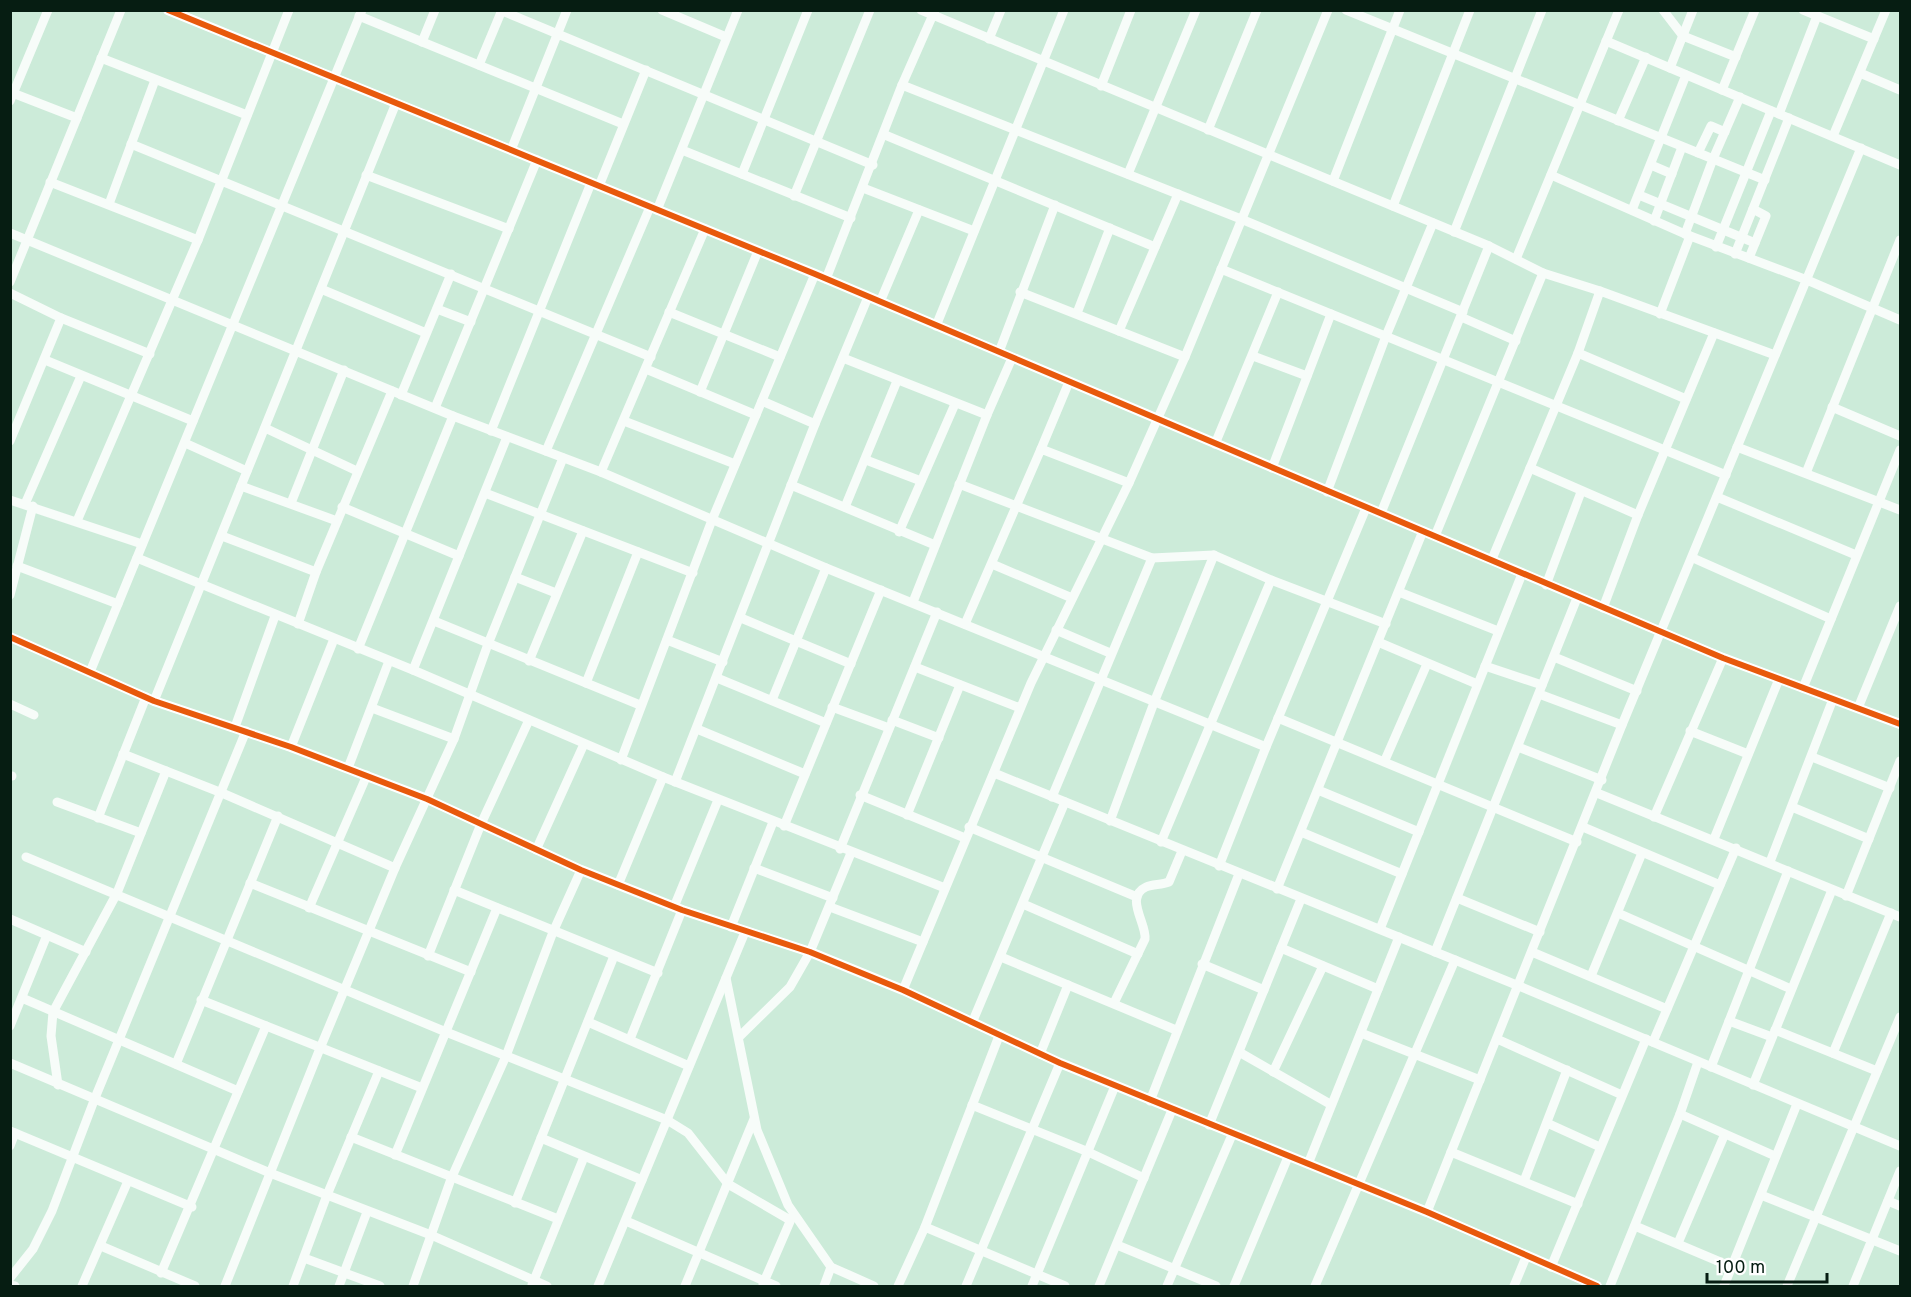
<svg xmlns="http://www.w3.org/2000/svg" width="1911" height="1297" font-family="Overpass,sans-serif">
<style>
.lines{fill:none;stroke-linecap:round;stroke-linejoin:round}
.minor{stroke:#f7fcf9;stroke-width:9}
.cycleway-casing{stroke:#fff;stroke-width:10}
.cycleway{stroke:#e8590c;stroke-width:6}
</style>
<rect width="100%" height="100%" fill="#ccebd9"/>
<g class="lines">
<g class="minor">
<polyline points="168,10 815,274 1723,658 1900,724"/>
<polyline points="500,10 873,165"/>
<polyline points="662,10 726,37"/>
<polyline points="921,10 1489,246 1543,273 1600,291 1775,355"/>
<polyline points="1346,10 1765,180"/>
<polyline points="1663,10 1683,36 1736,57"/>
<polyline points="1803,10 1874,39"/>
<polyline points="359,16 623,124"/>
<polyline points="989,39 1001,10"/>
<polyline points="1606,41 1900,165"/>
<polyline points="422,42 435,10"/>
<polyline points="101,58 247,115"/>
<polyline points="479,65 502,10"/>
<polyline points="1670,68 1693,10"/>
<polyline points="1860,73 1900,90"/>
<polyline points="902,85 1241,219 1463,312"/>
<polyline points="1101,86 1131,10"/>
<polyline points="1722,90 1755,10"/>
<polyline points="10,92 77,118"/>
<polyline points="10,101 48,10"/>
<polyline points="1779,114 1817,16"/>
<polyline points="1618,121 1646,57"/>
<polyline points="1208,130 1257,10"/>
<polyline points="885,135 1155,247"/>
<polyline points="1833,136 1886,10"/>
<polyline points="131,144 651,357"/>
<polyline points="511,150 567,10"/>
<polyline points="682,150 851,218"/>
<polyline points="1698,153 1711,126 1725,132"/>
<polyline points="1651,165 1672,174"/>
<polyline points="742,174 808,10"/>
<polyline points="1128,174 1196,10"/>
<polyline points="366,175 509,229"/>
<polyline points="1551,175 1685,234 1807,280 1900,320"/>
<polyline points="1333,181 1400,10"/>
<polyline points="50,182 198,240"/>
<polyline points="599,186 646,70"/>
<polyline points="863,188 974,231"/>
<polyline points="1639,195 1755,243"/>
<polyline points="794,196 870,10"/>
<polyline points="109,204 155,80"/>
<polyline points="1393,206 1470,10"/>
<polyline points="657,210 738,10"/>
<polyline points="1632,210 1686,75"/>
<polyline points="1654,221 1682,147"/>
<polyline points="1454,232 1542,10"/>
<polyline points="10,233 453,416 601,472 826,568 1266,747"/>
<polyline points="1685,234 1713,159 1740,97"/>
<polyline points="1716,247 1771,111"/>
<polyline points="1735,254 1789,118"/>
<polyline points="1749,258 1766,216 1753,209"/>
<polyline points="1516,259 1619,10"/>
<polyline points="1221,269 1726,475"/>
<polyline points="826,279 902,85 935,10"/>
<polyline points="10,282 121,10"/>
<polyline points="321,289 426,333"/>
<polyline points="1020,292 1185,357"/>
<polyline points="10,293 61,318 150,354"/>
<polyline points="880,302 919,210"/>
<polyline points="437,309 471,322"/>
<polyline points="669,312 780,357"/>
<polyline points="1077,313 1110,228"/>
<polyline points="1660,314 1690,236"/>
<polyline points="1461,317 1516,341"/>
<polyline points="936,326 1064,10"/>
<polyline points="1119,331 1178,194"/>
<polyline points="999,352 1055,205"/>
<polyline points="1578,353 1686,399"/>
<polyline points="1253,356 1307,376"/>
<polyline points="843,358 987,415"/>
<polyline points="45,360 193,421"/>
<polyline points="646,369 756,415"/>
<polyline points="700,392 758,251"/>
<polyline points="401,395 451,274"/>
<polyline points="762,401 815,424"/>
<polyline points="1832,407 1900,436"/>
<polyline points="435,408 537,160"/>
<polyline points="624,421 735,464"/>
<polyline points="265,428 357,471"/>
<polyline points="491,431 591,183"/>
<polyline points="10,441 61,318"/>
<polyline points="185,443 247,471"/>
<polyline points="1215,444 1278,292"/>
<polyline points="1737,447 1900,510"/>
<polyline points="1041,449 1069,382"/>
<polyline points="546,451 650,207"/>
<polyline points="866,460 921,481"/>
<polyline points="1272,468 1331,314"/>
<polyline points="1530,468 1638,515"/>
<polyline points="601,472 705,229"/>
<polyline points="1806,473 1900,240"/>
<polyline points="959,484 1152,558 1214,555 1271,580 1386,624"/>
<polyline points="791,485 935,545"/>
<polyline points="241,486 337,521"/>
<polyline points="1327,492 1386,336 1433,223"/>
<polyline points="485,493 693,573"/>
<polyline points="1717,497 1856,555"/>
<polyline points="10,500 142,544"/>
<polyline points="291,503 344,370"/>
<polyline points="25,504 81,376"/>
<polyline points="342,507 459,556"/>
<polyline points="845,507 897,381"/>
<polyline points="1381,513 1489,246"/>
<polyline points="77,521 198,240 289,10"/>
<polyline points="899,532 955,404"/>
<polyline points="222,536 316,572"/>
<polyline points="1435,536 1543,273"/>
<polyline points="137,558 413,670 663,777 945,888"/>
<polyline points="1693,558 1831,619"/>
<polyline points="1492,559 1578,353 1600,291"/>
<polyline points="992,564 1072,598"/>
<polyline points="17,566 118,604"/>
<polyline points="515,577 556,593"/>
<polyline points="1546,585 1581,492"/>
<polyline points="1399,592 1498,631"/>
<polyline points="10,595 33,506"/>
<polyline points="913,602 987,415 1012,358"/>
<polyline points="1603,608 1638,515 1714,333"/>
<polyline points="741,618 851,664"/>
<polyline points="434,621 640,705"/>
<polyline points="298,624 316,572 392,391"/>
<polyline points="965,624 1041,449 1129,483"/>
<polyline points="1056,630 1110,653"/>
<polyline points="10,637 154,701 291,747 427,799 581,870 682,910 810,952 903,990 1060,1063 1427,1212 1597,1286"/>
<polyline points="667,640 723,662"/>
<polyline points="1378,642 1477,684"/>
<polyline points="358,649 453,416"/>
<polyline points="1554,657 1637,691"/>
<polyline points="529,661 583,531"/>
<polyline points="1485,666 1542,685"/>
<polyline points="915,667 1020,708"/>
<polyline points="413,670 507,437"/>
<polyline points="90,672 362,10"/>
<polyline points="717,678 826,723"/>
<polyline points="586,683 638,552"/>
<polyline points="1803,688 1900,450"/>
<polyline points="1539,694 1622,725"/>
<polyline points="772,700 826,568"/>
<polyline points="154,701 396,103"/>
<polyline points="10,704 34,715"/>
<polyline points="832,707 889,728"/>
<polyline points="372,708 454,739"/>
<polyline points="1858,708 1900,606"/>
<polyline points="1278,718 1577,842"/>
<polyline points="892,720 939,738"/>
<polyline points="235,727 275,616"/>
<polyline points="697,729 805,774"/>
<polyline points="1690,731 1748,754"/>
<polyline points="291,747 334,639"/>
<polyline points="1518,747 1602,780"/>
<polyline points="123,754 222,793 395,868"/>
<polyline points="1812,757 1890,788"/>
<polyline points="621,760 712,520 815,274"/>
<polyline points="1385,760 1427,664"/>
<polyline points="348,768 389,661"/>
<polyline points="994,773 1519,986 1900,1146"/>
<polyline points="10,776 12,776"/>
<polyline points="675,782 815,424 868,297"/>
<polyline points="1318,790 1419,832"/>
<polyline points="1597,793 1900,917"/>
<polyline points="860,795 965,838"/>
<polyline points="1052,797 1152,558"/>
<polyline points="57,802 141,833"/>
<polyline points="1792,807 1869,839"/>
<polyline points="907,815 960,685"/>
<polyline points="1654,817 1723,658"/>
<polyline points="98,818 146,697"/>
<polyline points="1110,821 1155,700 1214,555"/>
<polyline points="784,826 881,590"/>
<polyline points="969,827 1137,897"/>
<polyline points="1583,827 1720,885"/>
<polyline points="1301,832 1402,874"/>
<polyline points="1714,839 1779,679"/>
<polyline points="1161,842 1271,580"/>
<polyline points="840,849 937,612"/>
<polyline points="536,850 584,744"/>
<polyline points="26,857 446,1032 667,1120 688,1133 728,1184 790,1220"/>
<polyline points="1770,862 1833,699"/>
<polyline points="1219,866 1266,747 1366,508"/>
<polyline points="754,868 833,898"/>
<polyline points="250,883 471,972"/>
<polyline points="618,885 663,777"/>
<polyline points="1277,889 1423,531"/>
<polyline points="454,890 658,973"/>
<polyline points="1846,896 1900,761"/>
<polyline points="1457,898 1540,932"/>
<polyline points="1023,904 1138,954"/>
<polyline points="674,907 718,800"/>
<polyline points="830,907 923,942"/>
<polyline points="309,908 367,775"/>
<polyline points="1618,913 1791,989"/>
<polyline points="10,919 86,952"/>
<polyline points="731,927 773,822"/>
<polyline points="1380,929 1522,574"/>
<polyline points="1281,948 1378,989"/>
<polyline points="1435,952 1577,598"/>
<polyline points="1532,952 1667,1009"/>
<polyline points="428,956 481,824 529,720"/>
<polyline points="1001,957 1176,1030"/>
<polyline points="1202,964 1264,990"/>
<polyline points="1591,976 1642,853"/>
<polyline points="726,978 757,1130 788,1205 831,1267 874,1286"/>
<polyline points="903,990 1031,683 1129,483 1185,357 1328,10"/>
<polyline points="22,998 238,1091"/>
<polyline points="201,1000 422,1088"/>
<path d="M1114 1003 1145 939C1147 924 1124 897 1146 887 1153 884 1161 885 1169 882L1182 851"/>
<polyline points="1729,1021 1772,1037"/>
<polyline points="588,1022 689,1066"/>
<polyline points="972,1023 1065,802"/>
<polyline points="10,1026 47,935"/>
<polyline points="1775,1030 1877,1071"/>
<polyline points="1361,1033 1480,1080"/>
<polyline points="739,1037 790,987 810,952 851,853"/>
<polyline points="630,1039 682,910"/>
<polyline points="1497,1039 1622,1095"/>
<polyline points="1653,1042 1736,848"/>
<polyline points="1239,1052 1330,1104"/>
<polyline points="1833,1053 1891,913"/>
<polyline points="1040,1054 1068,985"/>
<polyline points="10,1063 270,1173 431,1235 547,1286"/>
<polyline points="176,1064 278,816"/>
<polyline points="1711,1067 1788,871"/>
<polyline points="1273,1072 1323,966"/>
<polyline points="58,1085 51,1036 53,1012 117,893 166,771"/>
<polyline points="1753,1085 1832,890"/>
<polyline points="1150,1101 1239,874"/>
<polyline points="972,1105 1086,1151 1144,1178"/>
<polyline points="1680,1114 1775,1156"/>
<polyline points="1547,1123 1600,1147"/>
<polyline points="1209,1125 1301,899"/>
<polyline points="10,1131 192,1207"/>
<polyline points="351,1137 558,1219"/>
<polyline points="541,1138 642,1180"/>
<polyline points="10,1146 15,1133"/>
<polyline points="1451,1152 1578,1204"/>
<polyline points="395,1155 497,908"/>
<polyline points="1308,1164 1399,937"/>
<polyline points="1524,1181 1567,1070"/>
<polyline points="1761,1195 1900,1251"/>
<polyline points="1888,1201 1900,1206"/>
<polyline points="515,1203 614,956"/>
<polyline points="1427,1212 1622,725 1861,148"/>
<polyline points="626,1221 776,1286"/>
<polyline points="1635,1226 1732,1267"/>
<polyline points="925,1227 1065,1286"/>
<polyline points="1678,1243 1724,1136"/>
<polyline points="1117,1245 1216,1286"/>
<polyline points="101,1246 195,1286"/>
<polyline points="304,1258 380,1286"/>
<polyline points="1551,1267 1646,1039"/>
<polyline points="161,1273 266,1026"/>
<polyline points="10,1278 33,1249 52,1211 95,1098 246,731"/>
<polyline points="763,1284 792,1217"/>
<polyline points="10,1285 15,1286"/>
<polyline points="532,1285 584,1157"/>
<polyline points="82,1286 128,1181"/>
<polyline points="225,1286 321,1046 395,868 454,739 488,644 563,458"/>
<polyline points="293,1286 327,1195 379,1071"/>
<polyline points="339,1286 367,1212"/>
<polyline points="413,1286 451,1179 506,1056 553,932 581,870"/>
<polyline points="598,1286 745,932"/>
<polyline points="685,1286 754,1119"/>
<polyline points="824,1286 831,1267"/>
<polyline points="898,1286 925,1227 999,1036"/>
<polyline points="966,1286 1060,1063"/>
<polyline points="1032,1286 1115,1086"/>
<polyline points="1099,1286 1172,1110"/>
<polyline points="1167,1286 1232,1135"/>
<polyline points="1234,1286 1288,1157"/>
<polyline points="1315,1286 1455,960"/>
<polyline points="1514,1286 1526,1257"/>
<polyline points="1610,1286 1680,1114 1698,1062"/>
<polyline points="1724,1286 1797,1104"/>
<polyline points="1787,1286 1900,1017"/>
<polyline points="1853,1286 1900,1171"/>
</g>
<defs>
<g id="cycleway">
<polyline points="168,10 815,274 1723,658 1900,724"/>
<polyline points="10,637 154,701 291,747 427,799 581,870 682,910 810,952 903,990 1060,1063 1427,1212 1597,1286"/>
</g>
</defs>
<use href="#cycleway" class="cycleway-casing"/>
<use href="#cycleway" class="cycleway"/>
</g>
<rect width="1911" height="1297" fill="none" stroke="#061d12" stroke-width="24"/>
<path d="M1707 1273v9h120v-9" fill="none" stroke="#061d12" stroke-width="3"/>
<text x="1716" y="1273" font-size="18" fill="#061d12" stroke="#ffffff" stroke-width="4.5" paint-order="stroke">100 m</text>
</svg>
